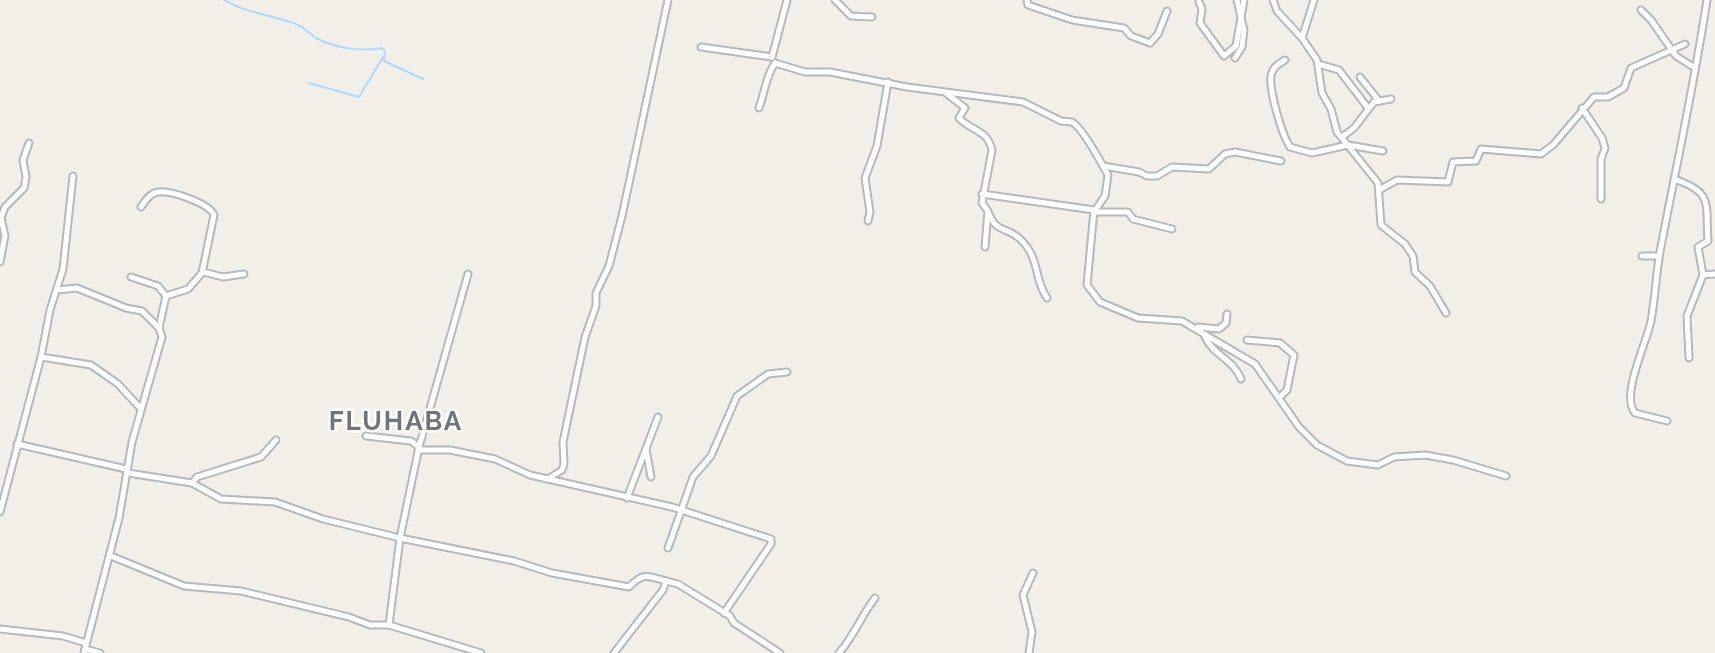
<svg xmlns="http://www.w3.org/2000/svg" width="1715" height="653" font-family="Raleway,sans-serif">
<style>
.lines{fill:none;stroke-linecap:round;stroke-linejoin:round}
.stream{stroke:#aadaff;stroke-width:2}
.minor-casing{stroke:#b5b8bc;stroke-width:9}
.minor{stroke:#fff;stroke-width:5}
.labels{text-anchor:middle;stroke-width:5;stroke-linejoin:round;paint-order:stroke}
.district-label{font-size:26px;font-weight:bold;letter-spacing:2px;fill:#70757a;stroke:#fff}
</style>
<rect width="100%" height="100%" fill="#f1efe8"/>
<g class="lines">
<g class="stream">
<path d="M224 0C246 13 272 15 296 24 305 27 310 35 318 39 336 48 362 52 381 48L385 51 384 61 423 79"/>
<polyline points="309,83 359,97 383,57"/>
</g>
<defs>
<g id="minor">
<polyline points="835,0 851,16 872,17"/>
<polyline points="1027,0 1028,5 1072,20 1124,28 1131,36 1150,43 1158,34 1167,11"/>
<polyline points="1273,0 1277,11 1302,38 1317,60 1322,93 1331,109 1337,132 1378,183 1381,225 1405,244 1413,256 1415,272 1430,286 1446,313"/>
<polyline points="1199,2 1202,9 1200,23 1224,56 1236,46 1244,0"/>
<polyline points="1641,10 1651,20 1676,56 1695,68"/>
<polyline points="1302,38 1314,0"/>
<polyline points="701,47 772,57"/>
<polyline points="772,57 787,0"/>
<polyline points="1235,58 1242,47 1244,30 1237,0"/>
<path d="M1285 60C1278 64 1272 68 1271 76 1269 91 1282 135 1290 147L1312 153 1348 145 1383 151"/>
<path d="M775 63 805 72H830L907 87 1023 102 1061 121 1072 122C1082 127 1102 164 1108 175L1105 196 1094 212"/>
<polyline points="1318,64 1339,70 1368,108"/>
<polyline points="1360,77 1379,101"/>
<path d="M946 93 965 108 959 118C971 131 987 129 992 150L982 203 988 211 985 247"/>
<path d="M759 108C765 92 765 78 775 63"/>
<polyline points="1582,108 1602,138 1605,148 1601,159 1601,199"/>
<polyline points="1342,137 1354,128 1374,102 1391,99"/>
<polyline points="1103,166 1139,172 1147,176 1157,176 1172,167 1209,169 1225,154 1235,152 1281,161"/>
<path d="M1674 179C1715 193 1705 204 1708 241L1698 247 1703 275 1687 316 1689 358"/>
<polyline points="1379,190 1397,180 1448,182 1453,162 1476,161 1481,149 1541,154 1553,145 1594,97 1608,97 1624,88 1631,68 1685,44"/>
<polyline points="982,194 1094,210 1087,285 1100,302 1138,318 1182,321 1255,364 1299,427 1317,445 1347,461 1378,465 1394,457 1425,455 1453,460 1506,476"/>
<path d="M141 207C145 201 150 193 158 192 170 190 209 203 214 215L202 273 188 289 166 296"/>
<polyline points="1094,212 1128,212 1133,219 1172,229"/>
<path d="M989 214C998 234 1005 226 1019 238 1041 258 1033 278 1047 298"/>
<polyline points="868,221 870,212 865,178 877,146 888,82"/>
<polyline points="1642,256 1659,256"/>
<polyline points="0,262 5,236 1,218 5,207 24,188 26,177 23,160 29,143"/>
<polyline points="203,272 223,277 244,274"/>
<polyline points="1703,275 1715,274"/>
<polyline points="131,277 158,286 166,296 159,328"/>
<polyline points="57,290 77,288 126,308 142,311 159,328 162,337 132,442 119,518 84,653"/>
<polyline points="1198,327 1219,329 1226,323 1227,314"/>
<path d="M1205 337C1214 356 1233 359 1241 379"/>
<polyline points="1247,340 1280,343 1294,355 1287,390 1280,397"/>
<polyline points="41,357 91,365 118,384 141,409"/>
<path d="M1667 421 1635 413C1620 396 1647 342 1651 321 1655 299 1656 275 1660 252 1676 168 1694 85 1707 0"/>
<polyline points="366,436 411,441 419,447"/>
<polyline points="17,444 126,469"/>
<polyline points="646,449 651,477"/>
<polyline points="418,450 450,450 495,459 530,475 672,507 771,539 771,544 724,613"/>
<polyline points="128,473 192,483 221,499 275,502 323,519 400,538 419,447 468,274"/>
<polyline points="548,479 562,470 564,464 563,442 585,337 596,306 596,293 609,266 622,216 668,0"/>
<polyline points="192,483 197,477 261,457 276,440"/>
<polyline points="627,498 658,417"/>
<polyline points="0,512 41,357 50,310 63,269 73,176"/>
<polyline points="668,548 693,477 711,456 737,396 768,374 787,372"/>
<polyline points="111,556 184,586 241,591 349,617 370,625 389,625 481,653"/>
<polyline points="666,581 678,584 730,616 734,623 780,653"/>
<path d="M389 625 400 538 514 561 552 573 629 587C642 573 647 575 666 581L663 590 614 653"/>
<polyline points="0,629 63,636 86,643"/>
<polyline points="85,649 100,653"/>
<path d="M839 653C854 636 861 616 875 598"/>
<polyline points="1029,653 1032,632 1023,595 1033,573"/>
</g>
</defs>
<use href="#minor" class="minor-casing"/>
<use href="#minor" class="minor"/>
</g>
<g class="labels">
<g class="district-label">
<text x="396" y="430">FLUHABA</text>
</g>
</g>
</svg>
